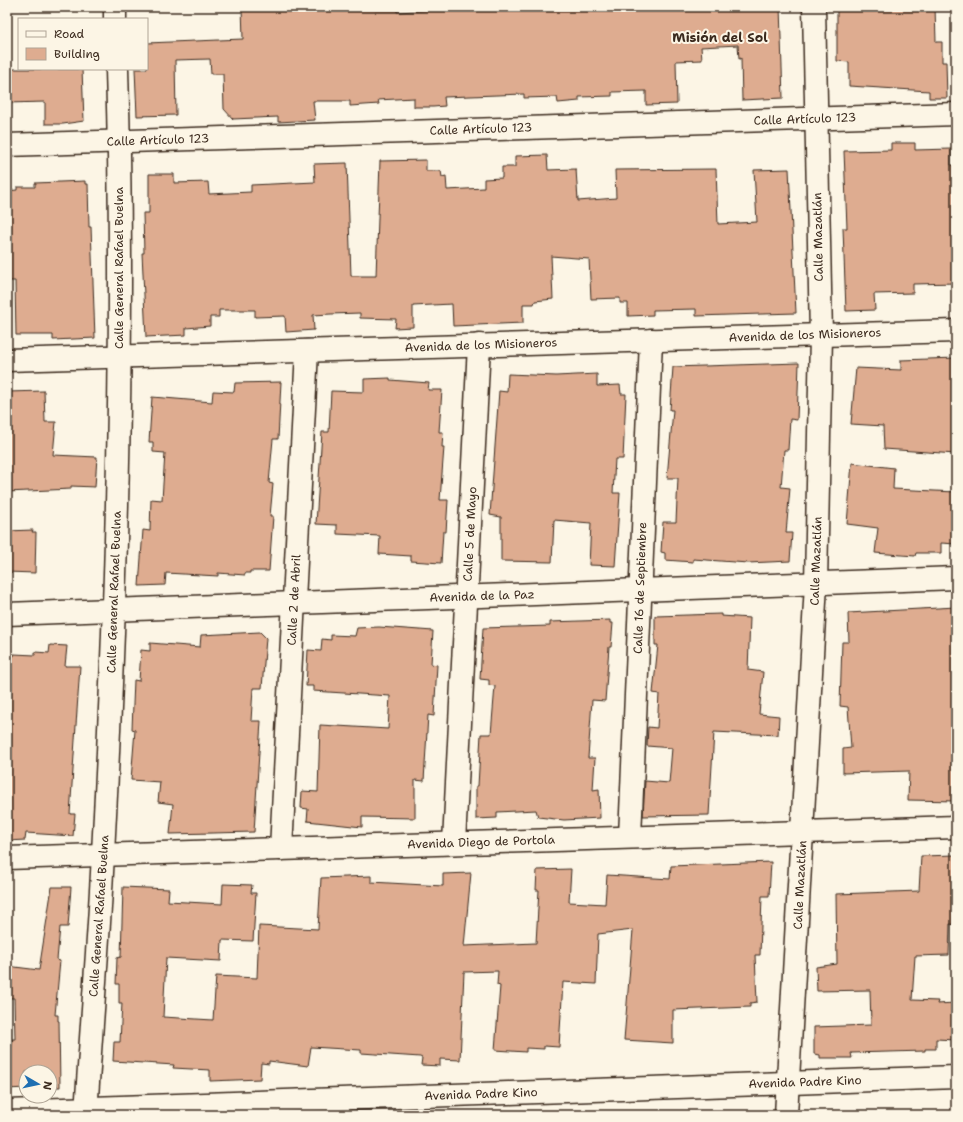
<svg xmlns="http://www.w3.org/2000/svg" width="963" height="1122" font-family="'Shantell Sans',sans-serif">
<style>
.building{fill:#deac90;stroke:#3b2a1e}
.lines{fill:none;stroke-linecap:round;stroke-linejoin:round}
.minor-casing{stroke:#3b2a1e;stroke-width:25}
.minor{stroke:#fcf5e5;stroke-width:22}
.labels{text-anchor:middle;stroke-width:4;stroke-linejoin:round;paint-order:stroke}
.street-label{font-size:12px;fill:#3b2a1e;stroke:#fcf5e5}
.neighbourhood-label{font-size:13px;font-weight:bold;fill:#3b2a1e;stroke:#fcf5e5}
</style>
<rect width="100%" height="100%" fill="#fcf5e5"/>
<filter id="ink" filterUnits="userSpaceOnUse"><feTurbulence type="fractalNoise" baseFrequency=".025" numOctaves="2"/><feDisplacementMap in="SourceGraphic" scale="8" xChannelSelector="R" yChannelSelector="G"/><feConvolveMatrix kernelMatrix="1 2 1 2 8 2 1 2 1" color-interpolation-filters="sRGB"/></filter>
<g filter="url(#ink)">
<g class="building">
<polygon points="242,7 375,7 375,10 397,10 397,12 435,10 435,7 780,7 783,98 742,100 741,58 739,59 738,45 701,47 702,60 676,61 677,104 646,105 646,91 612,92 612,96 579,97 579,101 558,103 557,97 524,98 524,94 444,97 445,106 433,107 414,107 414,98 378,100 379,104 350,106 350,101 313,101 315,120 278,122 278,117 233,119 224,109 223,74 211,74 210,59 175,60 176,115 137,116 135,69 147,69 147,43 243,39"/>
<polygon points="837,7 935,7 936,42 942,42 942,62 946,62 947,98 929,98 929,91 849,86 849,62 837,61"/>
<polygon points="7,69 82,69 84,121 63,124 45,124 45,102 7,103"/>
<polygon points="891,143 915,143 915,150 951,149 951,165 956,165 956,283 913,284 913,293 874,294 875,310 846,311 843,228 847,228 844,151 891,150"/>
<polygon points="547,155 548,170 576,169 578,201 616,198 615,170 716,169 718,224 757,222 754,170 789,169 796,313 696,316 696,309 653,310 653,315 628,316 628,303 620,303 620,298 591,299 589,259 551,256 553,299 535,301 534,304 523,304 523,323 453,326 452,304 413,306 413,327 395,328 396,319 360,318 360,313 331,314 313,315 314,330 286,332 285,316 255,317 255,310 219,310 219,317 210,317 210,326 186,328 186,335 146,337 142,253 144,253 143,213 149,213 149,174 174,174 174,183 208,182 209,194 251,192 251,185 315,182 314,164 347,163 351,276 376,276 380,161 426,160 426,171 441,171 442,177 446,176 447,190 484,188 484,179 502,178 502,167 515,167 515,156"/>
<polygon points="85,181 85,184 88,184 89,227 91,227 95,338 53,340 53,335 16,335 15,281 7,281 7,191 17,190 17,187 35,187 35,183"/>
<polygon points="956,358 956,454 884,449 883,426 851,424 856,368 901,370 901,360"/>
<polygon points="799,363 797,420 790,419 788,450 784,450 781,487 790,488 786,533 792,533 790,561 748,563 693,559 693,562 665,560 665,553 661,552 663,522 676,522 678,478 667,478 673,410 670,410 673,367"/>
<polygon points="508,374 556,376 597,374 597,386 620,385 621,394 626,394 623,459 615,459 613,493 620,493 615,566 589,565 591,523 554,520 552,562 501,561 501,517 490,515 499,391 507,392"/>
<polygon points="390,378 390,380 429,383 428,390 442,390 439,432 443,432 442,447 444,447 440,500 448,500 446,532 443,532 441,563 411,561 411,556 379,554 380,536 337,534 337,525 316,524 322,432 329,432 331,391 364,392 364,379"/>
<polygon points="281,382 278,439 273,439 269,483 273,484 270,516 273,516 269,571 250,571 250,573 245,573 245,575 218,573 218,576 166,573 165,585 139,586 143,530 150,531 151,499 162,500 165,453 153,452 153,442 149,442 152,397 212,402 213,391 234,392 235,383"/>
<polygon points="44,391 45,422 56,422 53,455 97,457 95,487 71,486 71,489 7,492 7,392"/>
<polygon points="852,463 894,468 893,489 956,492 956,544 941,543 941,553 916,553 915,556 875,553 878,528 847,524"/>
<polygon points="33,530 32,532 36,532 35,573 7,572 7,531"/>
<polygon points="956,607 956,801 908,800 909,771 843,773 843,749 851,748 848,707 840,706 842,642 849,642 848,613"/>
<polygon points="721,614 721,616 750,618 748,670 763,672 759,714 779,716 778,735 714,732 709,815 643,816 645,781 669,783 672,748 647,746 648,727 657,728 659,694 653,693 658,645 655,645 655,616"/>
<polygon points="610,620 610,623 613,623 611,647 609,647 605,701 592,700 588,758 595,758 593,790 599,789 600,818 564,820 538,817 536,810 497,812 497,818 476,819 476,786 478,786 481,734 491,734 495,686 489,685 489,680 480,679 483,628 550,626 550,622"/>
<polygon points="379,627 433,631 431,664 437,665 434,716 428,715 424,781 415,780 415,818 362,817 362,827 307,821 308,809 301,808 302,791 318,792 320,725 388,729 390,696 313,691 313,686 306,686 308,650 321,651 322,639 331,640 331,635 355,636 357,628"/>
<polygon points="260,632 266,638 262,688 253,688 251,721 261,721 254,832 170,834 173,804 158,802 160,782 131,780 135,730 132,729 134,680 139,681 141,650 150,651 150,643 200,647 201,635"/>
<polygon points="50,645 67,646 65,666 80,666 70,814 75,814 73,836 26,833 25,840 7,841 7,656 14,656 14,654 35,655 35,652 49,653"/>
<polygon points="956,855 956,925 950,924 949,955 915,956 912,1000 938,1001 937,1004 956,1003 956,1040 936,1039 936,1049 925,1049 925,1051 851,1053 852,1058 820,1058 820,1055 814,1054 814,1027 871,1025 870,990 817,991 816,967 837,964 836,894 919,891 921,856"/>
<polygon points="771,862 769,896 762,896 760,955 755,955 757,1002 750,1003 750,1007 673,1010 673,1043 624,1040 633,930 598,934 596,984 563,982 559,1047 544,1046 544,1049 526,1048 526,1052 495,1050 500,986 497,985 498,971 464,972 460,1060 440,1059 440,1066 421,1065 422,1058 420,1057 361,1053 361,1050 311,1047 308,1066 269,1061 269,1064 261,1063 260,1079 210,1081 210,1070 173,1068 174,1065 113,1061 114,1042 120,1042 122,1003 119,1003 119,984 116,984 117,958 121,957 123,887 169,889 168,901 222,904 223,884 252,885 251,893 256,893 253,941 222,940 221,961 166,958 163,1017 213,1020 216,976 257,978 259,926 318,929 321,878 371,876 371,882 443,886 443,874 471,873 464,946 536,943 539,890 536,890 537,870 571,869 569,902 605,904 607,875 670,879 671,866"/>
<polygon points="52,887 71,887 68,927 60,927 57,960 60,961 55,1015 58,1015 58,1021 59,1021 60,1087 50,1087 50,1072 26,1072 26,1088 7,1089 7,1057 11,1057 12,1039 15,1039 14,998 7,998 7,966 39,970"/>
</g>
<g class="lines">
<defs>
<g id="minor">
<polyline points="115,7 115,19"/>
<polyline points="7,145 956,114"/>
<polyline points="7,360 956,331"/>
<polyline points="7,614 956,578"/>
<polyline points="630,837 651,340"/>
<polyline points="454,843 479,345"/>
<polyline points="281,849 307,351"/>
<polyline points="7,858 956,827"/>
<polyline points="7,1111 956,1077"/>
<path d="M86 1115C91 1027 99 940 103 853 117 592 125 330 117 69"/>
<polyline points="786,1115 816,584 821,335 814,7"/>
</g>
</defs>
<use href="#minor" class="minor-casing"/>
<use href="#minor" class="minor"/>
</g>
</g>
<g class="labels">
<g class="street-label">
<text transform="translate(805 119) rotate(-2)" y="4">Calle Artículo 123</text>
<text transform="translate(481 129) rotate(-2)" y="4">Calle Artículo 123</text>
<text transform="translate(158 140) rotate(-2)" y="4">Calle Artículo 123</text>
<text transform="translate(818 237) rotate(-91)" y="4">Calle Mazatlán</text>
<text transform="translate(119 268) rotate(-90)" y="4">Calle General Rafael Buelna</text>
<text transform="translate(805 335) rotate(-2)" y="4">Avenida de los Misioneros</text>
<text transform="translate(481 345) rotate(-2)" y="4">Avenida de los Misioneros</text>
<text transform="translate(470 534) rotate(-87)" y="4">Calle 5 de Mayo</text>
<text transform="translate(816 561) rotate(-88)" y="4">Calle Mazatlán</text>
<text transform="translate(640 588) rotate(-88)" y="4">Calle 16 de Septiembre</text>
<text transform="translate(114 592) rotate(-88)" y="4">Calle General Rafael Buelna</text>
<text transform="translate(482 596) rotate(-2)" y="4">Avenida de la Paz</text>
<text transform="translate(294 600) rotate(-87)" y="4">Calle 2 de Abril</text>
<text transform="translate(481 842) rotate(-2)" y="4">Avenida Diego de Portola</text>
<text transform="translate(800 885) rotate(-87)" y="4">Calle Mazatlán</text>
<text transform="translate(99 916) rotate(-86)" y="4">Calle General Rafael Buelna</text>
<text transform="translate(805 1082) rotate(-2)" y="4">Avenida Padre Kino</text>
<text transform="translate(481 1094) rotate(-2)" y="4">Avenida Padre Kino</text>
</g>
<g class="neighbourhood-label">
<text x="720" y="42">Misión del Sol</text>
</g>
</g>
<rect width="963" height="1122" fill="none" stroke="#fcf5e5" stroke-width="24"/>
<rect x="12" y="12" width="939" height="1098" fill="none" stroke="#3b2a1e" stroke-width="1.5" filter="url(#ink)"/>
<rect x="18" y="18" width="130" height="52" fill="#fcf5e5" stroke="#afa495"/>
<rect x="26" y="31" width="20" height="6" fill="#fcf5e5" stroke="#afa495"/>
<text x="54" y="38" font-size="12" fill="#3b2a1e">Road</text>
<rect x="26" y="48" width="20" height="12" fill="#deac90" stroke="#afa495"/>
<text x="54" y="58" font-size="12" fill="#3b2a1e">Building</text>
<g transform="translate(38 1084) rotate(99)"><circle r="19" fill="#fcf5e5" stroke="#afa495"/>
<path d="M0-3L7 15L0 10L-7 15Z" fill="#1f6fb2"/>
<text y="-6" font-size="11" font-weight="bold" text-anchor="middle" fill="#3b2a1e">N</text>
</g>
</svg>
